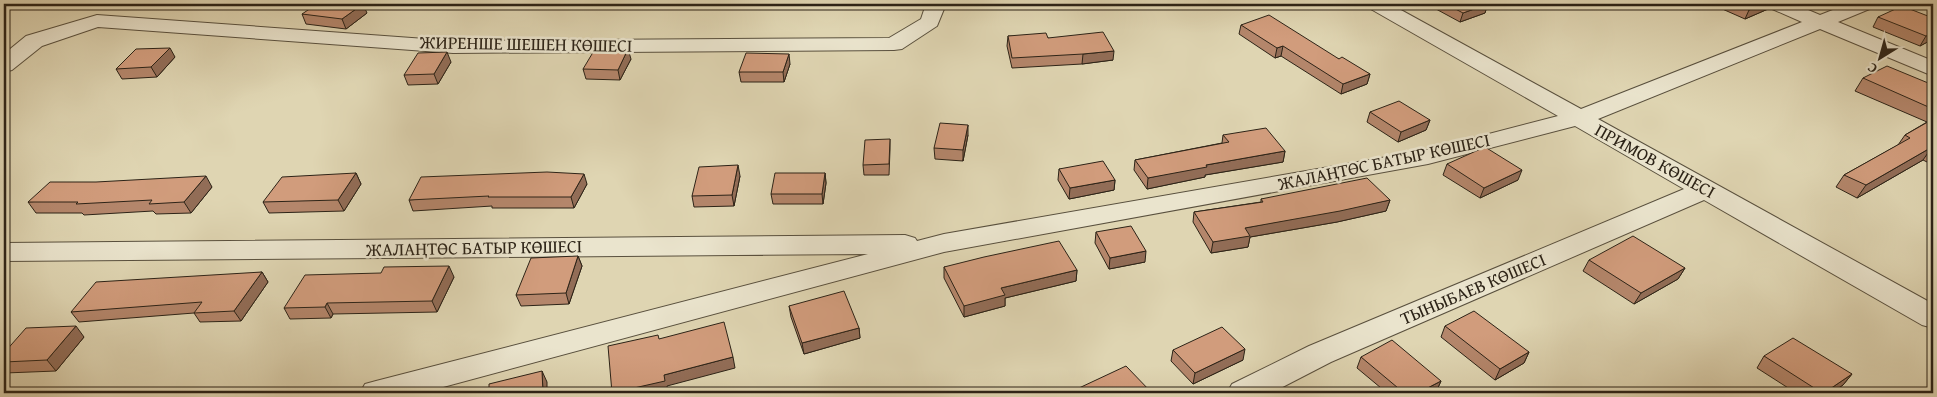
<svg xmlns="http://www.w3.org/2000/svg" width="1937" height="397" font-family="'Gentium Book Plus',serif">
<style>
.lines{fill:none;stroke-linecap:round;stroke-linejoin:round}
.street-casing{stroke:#59503e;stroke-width:2}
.street{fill:#eae4cd;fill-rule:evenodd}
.wall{fill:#b4866b;stroke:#2c2317}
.shaded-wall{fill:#926d57;stroke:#2c2317}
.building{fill:#d19c7c;stroke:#2c2317}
.labels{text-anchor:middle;stroke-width:5;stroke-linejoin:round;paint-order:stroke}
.street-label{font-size:18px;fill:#2c2317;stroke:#eae4cd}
</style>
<rect width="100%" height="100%" fill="#dfd5b2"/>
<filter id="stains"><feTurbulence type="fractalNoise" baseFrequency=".004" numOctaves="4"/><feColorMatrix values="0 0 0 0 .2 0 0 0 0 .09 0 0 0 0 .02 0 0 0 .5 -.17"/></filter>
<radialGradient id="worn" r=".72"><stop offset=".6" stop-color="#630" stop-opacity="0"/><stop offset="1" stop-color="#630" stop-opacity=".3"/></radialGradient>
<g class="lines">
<defs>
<g id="street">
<polygon points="926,4 946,4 937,26 902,49 894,50 453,53 98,27 42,46 12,70 4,72 4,54 26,36 97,15 453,41 889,38 921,19"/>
<polygon points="1366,4 1390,4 1581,109 1802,22 1770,8 1767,4 1794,4 1820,15 1848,4 1875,4 1872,8 1838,22 1933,61 1933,76 1820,29 1598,119 1933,304 1933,328 1922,325 1704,200 1331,362 1271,393 1227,393 1232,384 1309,346 1684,189 1575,126 1428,164 944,252 421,393 360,393 365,384 376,381 868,254 4,261 4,243 905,235 915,238 917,241 944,234 1427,150 1558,116 1369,8"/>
</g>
</defs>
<use href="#street" class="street-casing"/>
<use href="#street" class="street"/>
</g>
<g class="wall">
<polygon points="1437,4 1487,4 1485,13 1460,22 1436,9"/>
<polygon points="1711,4 1771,4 1768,9 1745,19"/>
<polygon points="367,13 346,29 306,24 302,14"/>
<polygon points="1878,17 1933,18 1933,39 1920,46 1873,27"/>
<polygon points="1241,25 1339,59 1370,74 1367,84 1341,94 1281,56 1275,58 1239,34"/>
<polygon points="1008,36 1048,38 1113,60 1082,64 1012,68 1007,46"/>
<polygon points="175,57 157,77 122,79 116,69"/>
<polygon points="631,59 620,80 586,79 583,69"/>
<polygon points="451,62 438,84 408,85 404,75"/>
<polygon points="790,64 784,82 741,82 739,72"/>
<polygon points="1863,78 1933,85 1933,165 1923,160 1857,198 1836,187 1844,175 1898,145 1905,135 1927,122 1855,91"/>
<polygon points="1370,112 1430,120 1426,130 1398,142 1367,122"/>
<polygon points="968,135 963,161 935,159 934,148"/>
<polygon points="1223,135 1285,151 1283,162 1205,175 1205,177 1147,189 1134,170 1135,160 1222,143"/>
<polygon points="890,139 890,150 889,175 864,175 863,165"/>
<polygon points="1447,164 1518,180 1480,198 1443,175"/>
<polygon points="1059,169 1115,180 1114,190 1069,199 1058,180"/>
<polygon points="356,173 361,184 344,211 269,213 263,202"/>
<polygon points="825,173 826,183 823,204 773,204 771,194"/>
<polygon points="740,176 734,206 694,207 692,196"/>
<polygon points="587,184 574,208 492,208 492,206 413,211 409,200"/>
<polygon points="212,187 191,213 156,214 153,211 84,215 82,213 36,213 28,202"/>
<polygon points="1261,199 1390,200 1386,211 1337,222 1250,237 1248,247 1211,253 1193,222 1194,212 1261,202"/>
<polygon points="1096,232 1145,262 1109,269 1095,243"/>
<polygon points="578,256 582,266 569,304 521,306 516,295"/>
<polygon points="1589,260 1685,268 1678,279 1634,304 1583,271"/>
<polygon points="944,267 1077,270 1076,281 1005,298 1005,306 964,317 944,278"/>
<polygon points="262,272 268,282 241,321 200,322 194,313 79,322 71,312"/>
<polygon points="454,277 437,312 333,314 331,318 290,319 284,308"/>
<polygon points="789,306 859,328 860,338 804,354 791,317"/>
<polygon points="1445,326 1529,352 1524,363 1495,380 1441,337"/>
<polygon points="84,337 56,371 5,373 4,372 4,353"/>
<polygon points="1173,350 1243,360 1193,384 1171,361"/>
<polygon points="1764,356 1852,374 1843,385 1831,393 1796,393 1757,368"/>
<polygon points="1361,357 1441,381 1436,392 1434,393 1387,393 1357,368"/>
<polygon points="1079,388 1152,393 1078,393"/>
</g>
<g class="shaded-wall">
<polygon points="363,4 367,13 346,29 342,19"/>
<polygon points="1488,4 1485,13 1460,22 1463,13"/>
<polygon points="1764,4 1771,4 1768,9 1745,19 1749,10"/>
<polygon points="1933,33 1933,39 1920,46 1926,36"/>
<polygon points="1283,46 1281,56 1275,58 1277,48"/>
<polygon points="170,48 175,57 157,77 151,67"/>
<polygon points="628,49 631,59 620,80 618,70"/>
<polygon points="1114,51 1113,60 1082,64 1083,54"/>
<polygon points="447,52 451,62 438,84 434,74"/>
<polygon points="789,54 790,64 784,82 783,72"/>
<polygon points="1370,74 1367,84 1341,94 1343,84"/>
<polygon points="4,102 8,108 4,113"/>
<polygon points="1430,120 1426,130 1398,142 1401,132"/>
<polygon points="968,125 968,135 963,161 963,150"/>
<polygon points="1932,147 1923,160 1857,198 1866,185"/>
<polygon points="1285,151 1283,162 1205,175 1205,177 1147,189 1148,178 1206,165"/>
<polygon points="738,165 740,176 734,206 732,195"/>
<polygon points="1522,170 1518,180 1480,198 1484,188"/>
<polygon points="356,173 361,184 344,211 338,200"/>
<polygon points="825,173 826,183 823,204 822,194"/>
<polygon points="584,174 587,184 574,208 571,197"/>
<polygon points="206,176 212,187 191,213 184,202"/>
<polygon points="1115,180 1114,190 1069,199 1070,188"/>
<polygon points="1390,200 1386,211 1337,222 1250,237 1248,247 1211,253 1213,242 1245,228"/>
<polygon points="1146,251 1145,262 1109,269 1110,258"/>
<polygon points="578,256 582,266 569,304 566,293"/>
<polygon points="449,266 454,277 437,312 432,301"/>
<polygon points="1685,268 1678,279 1634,304 1641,293"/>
<polygon points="1077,270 1076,281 1005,298 1005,306 964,317 964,306 1001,288"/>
<polygon points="262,272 268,282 241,321 234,311"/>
<polygon points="327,303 333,314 331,318 325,307"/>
<polygon points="76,326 84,337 56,371 47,360"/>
<polygon points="859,328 860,338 804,354 802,343"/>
<polygon points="1245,349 1243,360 1193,384 1195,373"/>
<polygon points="1529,352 1524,363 1495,380 1500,369"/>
<polygon points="733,357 735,368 667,386 668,392 663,393 614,393 664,375"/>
<polygon points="542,371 547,382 547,393 543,393"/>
<polygon points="1852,374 1843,385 1831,393 1824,393"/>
<polygon points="1441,381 1436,392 1434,393 1418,393"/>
</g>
<g class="building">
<polygon points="317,4 363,4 342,19 302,14"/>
<polygon points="1446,4 1488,4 1463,13"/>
<polygon points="1734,4 1764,4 1749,10"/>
<polygon points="1902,6 1933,18 1933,33 1926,36 1878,17"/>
<polygon points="1269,15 1339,59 1342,57 1370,74 1343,84 1283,46 1277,48 1241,25"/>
<polygon points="1103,32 1114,51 1083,54 1012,58 1008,36 1046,33 1048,38"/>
<polygon points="170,48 151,67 116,69 136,49"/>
<polygon points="595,49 628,49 618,70 583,69"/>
<polygon points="447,52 434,74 404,75 418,53"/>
<polygon points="746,53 789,54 783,72 739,72"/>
<polygon points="1887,66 1933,85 1933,109 1863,78"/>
<polygon points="1399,101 1430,120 1401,132 1370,112"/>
<polygon points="1933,119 1933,148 1932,147 1866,185 1844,175 1910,138 1905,135"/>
<polygon points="940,123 968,125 963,150 934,148"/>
<polygon points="1266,128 1285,151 1206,165 1207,167 1148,178 1135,160 1229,142 1223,135"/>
<polygon points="890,139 889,164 863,165 865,140"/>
<polygon points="1485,147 1522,170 1484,188 1447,164"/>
<polygon points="1103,161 1115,180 1070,188 1059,169"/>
<polygon points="738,165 732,195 692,196 699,167"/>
<polygon points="547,172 584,174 571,197 488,197 489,196 409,200 421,177"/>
<polygon points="356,173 338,200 263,202 282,177"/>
<polygon points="775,173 825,173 822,194 771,194"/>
<polygon points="206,176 184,202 149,204 152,200 76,204 78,202 28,202 50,182 96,182"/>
<polygon points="1367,178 1390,200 1340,211 1245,228 1250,236 1213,242 1194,212 1263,202 1261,199"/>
<polygon points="1131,226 1146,251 1110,258 1096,232"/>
<polygon points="1633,236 1685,268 1641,293 1589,260"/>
<polygon points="1059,241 1077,270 1001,288 1005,295 964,306 944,267 984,257"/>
<polygon points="578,256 566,293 516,295 531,258"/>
<polygon points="449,266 432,301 327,303 325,307 284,308 305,275 381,273 384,267"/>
<polygon points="262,272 234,311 194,313 202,302 71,312 96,282"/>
<polygon points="844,291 859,328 802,343 789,306"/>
<polygon points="1474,311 1529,352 1500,369 1445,326"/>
<polygon points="724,322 733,357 664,375 665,381 612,393 608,346 658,335 659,339"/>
<polygon points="76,326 47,360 4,362 4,353 26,328"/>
<polygon points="1222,327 1245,349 1195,373 1173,350"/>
<polygon points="1793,338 1852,374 1824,393 1822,393 1764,356"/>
<polygon points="1392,340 1441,381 1418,393 1404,393 1361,357"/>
<polygon points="1126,366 1152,393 1083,393 1079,388"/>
<polygon points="542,371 543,393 489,393 489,384"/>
</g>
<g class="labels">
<g class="street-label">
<text transform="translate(526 44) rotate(1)" y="6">ЖИРЕНШЕ ШЕШЕН КӨШЕСІ</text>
<text transform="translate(1655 161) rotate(29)" y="6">ПРИМОВ КӨШЕСІ</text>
<text transform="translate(1384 162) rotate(-12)" y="6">ЖАЛАҢТӨС БАТЫР КӨШЕСІ</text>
<text transform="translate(474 248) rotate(-1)" y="6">ЖАЛАҢТӨС БАТЫР КӨШЕСІ</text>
<text transform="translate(1473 289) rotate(-23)" y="6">ТЫНЫБАЕВ КӨШЕСІ</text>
</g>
</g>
<rect width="1937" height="397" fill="none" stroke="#dfd5b2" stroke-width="20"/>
<rect x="5" y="5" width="1927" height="387" fill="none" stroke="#2c2317" stroke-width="2.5"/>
<rect x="10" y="10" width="1917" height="377" fill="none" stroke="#2c2317"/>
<g transform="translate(1880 58) rotate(217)" stroke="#eae4cd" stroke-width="4" paint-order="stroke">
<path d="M0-4L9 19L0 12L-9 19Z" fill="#2c2317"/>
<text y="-8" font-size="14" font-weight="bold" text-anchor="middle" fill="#2c2317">С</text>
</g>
<rect width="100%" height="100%" filter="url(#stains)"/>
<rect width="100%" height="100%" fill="url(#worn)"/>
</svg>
